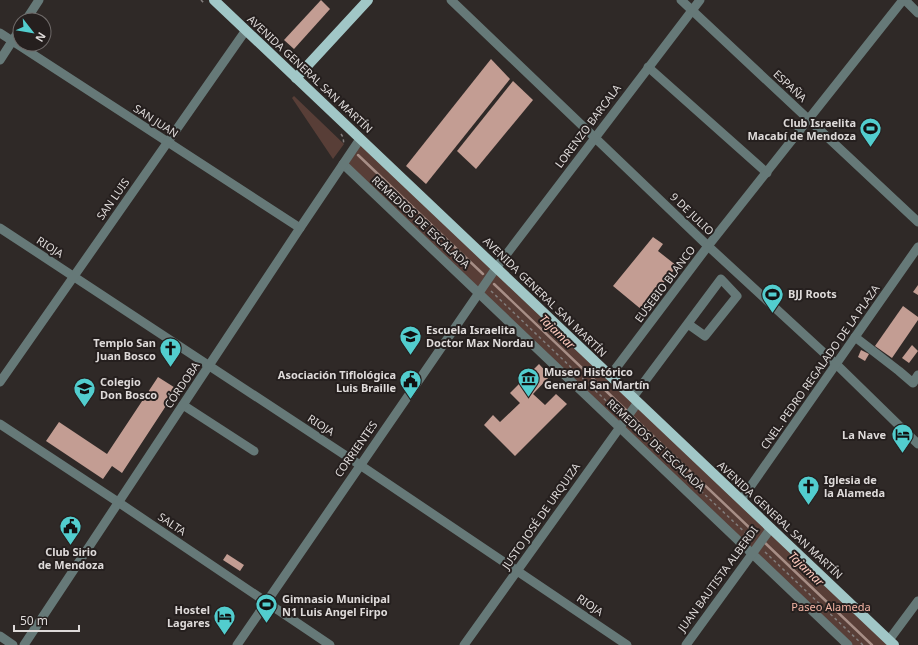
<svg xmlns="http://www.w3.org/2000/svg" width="918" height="645" font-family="'Noto Sans',sans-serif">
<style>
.green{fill:#583e37}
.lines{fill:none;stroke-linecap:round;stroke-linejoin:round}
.stream{stroke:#a78e86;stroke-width:2.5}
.building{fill:#c39d93}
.path{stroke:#837e7d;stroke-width:1.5;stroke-dasharray:3 3;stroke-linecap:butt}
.minor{stroke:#667978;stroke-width:9}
.major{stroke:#a1c7c7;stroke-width:10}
.labels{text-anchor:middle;stroke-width:4;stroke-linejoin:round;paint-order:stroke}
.street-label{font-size:11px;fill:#dedad9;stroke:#251f1e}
.poi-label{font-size:11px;font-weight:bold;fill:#dedad9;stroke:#251f1e;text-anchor:start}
.park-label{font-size:11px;fill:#f3b4a4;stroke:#251f1e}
.water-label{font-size:12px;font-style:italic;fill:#fecabd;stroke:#251f1e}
</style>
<rect width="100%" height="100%" fill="#2f2927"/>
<g class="green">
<polygon points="294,96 344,144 333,159 292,98"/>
<polygon points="360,139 894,645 848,645 343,164"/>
</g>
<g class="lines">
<g class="stream">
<polyline points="358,155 483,274"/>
<polyline points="494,284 626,410"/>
<polyline points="633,417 754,532"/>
<polyline points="763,541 872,645"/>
</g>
</g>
<g class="building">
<polygon points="321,0 330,9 294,49 284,40"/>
<polygon points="491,59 510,79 426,184 406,166"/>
<polygon points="513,81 533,100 476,169 457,151"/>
<polygon points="653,237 663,244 658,251 677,266 642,310 613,286"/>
<polygon points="918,285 918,295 913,292"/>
<polygon points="903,306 918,317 918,320 892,358 875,346"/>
<polygon points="912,345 918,351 909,363 902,358"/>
<polygon points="861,350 869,354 865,361 858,357"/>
<polygon points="539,364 550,376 533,394 545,405 556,394 567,404 515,456 484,425 493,415 500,422 520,403 510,393"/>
<polygon points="158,377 177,389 122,473 112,466 103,479 46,441 59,422 107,454"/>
<polygon points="227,554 244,565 240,571 223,560"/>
</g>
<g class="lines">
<g class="path">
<polyline points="201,0 205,4"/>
<polyline points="341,134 343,137 344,145"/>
<polyline points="491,291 620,414"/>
<polyline points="631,425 752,539"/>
<polyline points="765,552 863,645"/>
</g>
<g class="minor">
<polyline points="451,0 708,246 836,364 918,444"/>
<polyline points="681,0 918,222"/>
<polyline points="905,0 918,13"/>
<polyline points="26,20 39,0"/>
<polyline points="0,33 300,228"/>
<polyline points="0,60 20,29"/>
<polyline points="648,67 767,173"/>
<polyline points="343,164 848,645"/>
<polyline points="0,228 360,465 627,645"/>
<polyline points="855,337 899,371 913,383 918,375"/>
<polyline points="610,376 708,246 903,0"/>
<polyline points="0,382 246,30"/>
<polyline points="633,397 721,279 737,296 705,336 688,324"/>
<polyline points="183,405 254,451"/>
<polyline points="0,424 118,502 330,645"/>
<polyline points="741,500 918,247"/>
<polyline points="0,636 13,645"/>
<polyline points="889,640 918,601"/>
<polyline points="24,645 300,228 360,139"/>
<polyline points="237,645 496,268 700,0"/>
<polyline points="464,645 638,402"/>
<polyline points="686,645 771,528"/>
</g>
<g class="major">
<polyline points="214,0 894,645"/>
<polyline points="296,78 368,0"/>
</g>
</g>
<defs>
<symbol id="stadium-pin" viewBox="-11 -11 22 30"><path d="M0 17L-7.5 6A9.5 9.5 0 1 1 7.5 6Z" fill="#52cdce" stroke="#251f1e"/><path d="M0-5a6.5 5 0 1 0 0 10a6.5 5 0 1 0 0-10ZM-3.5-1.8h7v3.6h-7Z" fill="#111"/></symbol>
<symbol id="school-pin" viewBox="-11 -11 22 30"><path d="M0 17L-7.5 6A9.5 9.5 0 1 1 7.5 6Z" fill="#52cdce" stroke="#251f1e"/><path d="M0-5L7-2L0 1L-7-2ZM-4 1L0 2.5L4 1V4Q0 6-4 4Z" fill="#111"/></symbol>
<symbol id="church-pin" viewBox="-11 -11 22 30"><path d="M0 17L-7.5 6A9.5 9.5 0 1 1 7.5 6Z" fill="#52cdce" stroke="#251f1e"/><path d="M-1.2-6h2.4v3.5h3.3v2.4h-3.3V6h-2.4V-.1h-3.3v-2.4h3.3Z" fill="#111"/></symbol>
<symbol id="museum-pin" viewBox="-11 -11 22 30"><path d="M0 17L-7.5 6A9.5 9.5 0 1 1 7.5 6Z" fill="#52cdce" stroke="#251f1e"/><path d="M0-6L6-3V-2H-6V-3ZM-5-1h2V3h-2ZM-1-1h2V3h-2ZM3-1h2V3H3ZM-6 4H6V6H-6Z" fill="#111"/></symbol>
<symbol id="civic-pin" viewBox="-11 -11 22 30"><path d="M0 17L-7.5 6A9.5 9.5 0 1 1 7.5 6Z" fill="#52cdce" stroke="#251f1e"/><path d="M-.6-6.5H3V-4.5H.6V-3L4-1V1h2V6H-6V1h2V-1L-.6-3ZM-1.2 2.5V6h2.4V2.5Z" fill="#111"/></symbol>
<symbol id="hotel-pin" viewBox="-11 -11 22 30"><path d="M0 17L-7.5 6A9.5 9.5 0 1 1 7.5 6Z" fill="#52cdce" stroke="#251f1e"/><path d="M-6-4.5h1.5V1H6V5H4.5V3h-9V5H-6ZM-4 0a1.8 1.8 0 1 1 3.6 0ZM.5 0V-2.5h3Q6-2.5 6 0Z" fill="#111"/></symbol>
</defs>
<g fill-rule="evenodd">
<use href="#stadium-pin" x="858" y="116" width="25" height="34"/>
<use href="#stadium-pin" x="760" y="282" width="25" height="34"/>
<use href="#school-pin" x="398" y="324" width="25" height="34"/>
<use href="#church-pin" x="158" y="336" width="25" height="34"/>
<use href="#museum-pin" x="516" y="366" width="25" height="34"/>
<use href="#civic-pin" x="398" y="368" width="25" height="34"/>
<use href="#school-pin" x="72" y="376" width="25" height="34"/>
<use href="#hotel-pin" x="890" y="422" width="25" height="34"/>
<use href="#church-pin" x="796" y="474" width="25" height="34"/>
<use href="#civic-pin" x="58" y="514" width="25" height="34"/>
<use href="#stadium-pin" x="254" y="592" width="25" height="34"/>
<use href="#hotel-pin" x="212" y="604" width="25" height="34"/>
</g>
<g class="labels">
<g class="street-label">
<text transform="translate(310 74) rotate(43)" y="4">AVENIDA GENERAL SAN MARTÍN</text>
<text transform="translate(790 86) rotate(43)" y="4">ESPAÑA</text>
<text transform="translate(156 121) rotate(33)" y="4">SAN JUAN</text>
<text transform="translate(588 126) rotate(-53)" y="4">LORENZO BARCALA</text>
<text transform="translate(113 199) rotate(-55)" y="4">SAN LUIS</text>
<text transform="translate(692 214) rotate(44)" y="4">9 DE JULIO</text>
<text transform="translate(421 222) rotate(43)" y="4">REMEDIOS DE ESCALADA</text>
<text transform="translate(50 247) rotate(33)" y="4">RIOJA</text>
<text transform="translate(665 284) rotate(-53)" y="4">EUSEBIO BLANCO</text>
<text transform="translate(545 297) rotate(44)" y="4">AVENIDA GENERAL SAN MARTÍN</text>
<text transform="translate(820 367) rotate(-55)" y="4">CNEL. PEDRO REGALADO DE LA PLAZA</text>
<text transform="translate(182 385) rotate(-56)" y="4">CÓRDOBA</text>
<text transform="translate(321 425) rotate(33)" y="4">RIOJA</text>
<text transform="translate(656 445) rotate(43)" y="4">REMEDIOS DE ESCALADA</text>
<text transform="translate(356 449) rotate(-55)" y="4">CORRIENTES</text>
<text transform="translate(541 516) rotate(-55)" y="4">JUSTO JOSÉ DE URQUIZA</text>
<text transform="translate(780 520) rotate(43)" y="4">AVENIDA GENERAL SAN MARTÍN</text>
<text transform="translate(172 524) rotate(34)" y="4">SALTA</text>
<text transform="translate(718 579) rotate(-54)" y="4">JUAN BAUTISTA ALBERDI</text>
<text transform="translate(590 605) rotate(34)" y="4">RIOJA</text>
</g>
<g class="poi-label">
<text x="856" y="127" text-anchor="end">Club Israelita<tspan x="856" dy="13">Macabí de Mendoza</tspan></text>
<text x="788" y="298">BJJ Roots</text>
<text x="426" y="334">Escuela Israelita<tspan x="426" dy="13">Doctor Max Nordau</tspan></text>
<text x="156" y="347" text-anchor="end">Templo San<tspan x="156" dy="13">Juan Bosco</tspan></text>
<text x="544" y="376">Museo Histórico<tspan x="544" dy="13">General San Martín</tspan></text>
<text x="396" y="379" text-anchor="end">Asociación Tiflológica<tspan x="396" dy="13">Luis Braille</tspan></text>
<text x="100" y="386">Colegio<tspan x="100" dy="13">Don Bosco</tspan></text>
<text x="886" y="439" text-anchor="end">La Nave</text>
<text x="824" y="484">Iglesia de<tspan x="824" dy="13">la Alameda</tspan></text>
<text x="71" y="556" text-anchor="middle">Club Sirio<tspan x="71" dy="13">de Mendoza</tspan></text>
<text x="282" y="603">Gimnasio Municipal<tspan x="282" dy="13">N1 Luis Angel Firpo</tspan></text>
<text x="210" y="614" text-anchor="end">Hostel<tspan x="210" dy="13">Lagares</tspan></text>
</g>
<g class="park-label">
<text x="831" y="611">Paseo Alameda</text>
</g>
<g class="water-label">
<text transform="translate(557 332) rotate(44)" y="4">Tajamar</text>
<text transform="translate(806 569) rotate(44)" y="4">Tajamar</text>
</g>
</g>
<g transform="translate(32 32) rotate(121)"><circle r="19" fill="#251f1e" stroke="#6f6a69"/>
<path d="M0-3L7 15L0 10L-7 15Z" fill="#52cdce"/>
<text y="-6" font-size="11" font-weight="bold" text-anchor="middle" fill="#dedad9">N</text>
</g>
<path d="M14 625v6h65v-6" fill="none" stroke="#dedad9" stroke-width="2"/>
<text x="20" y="625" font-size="12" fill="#dedad9" stroke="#251f1e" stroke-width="3" paint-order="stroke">50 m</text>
</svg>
